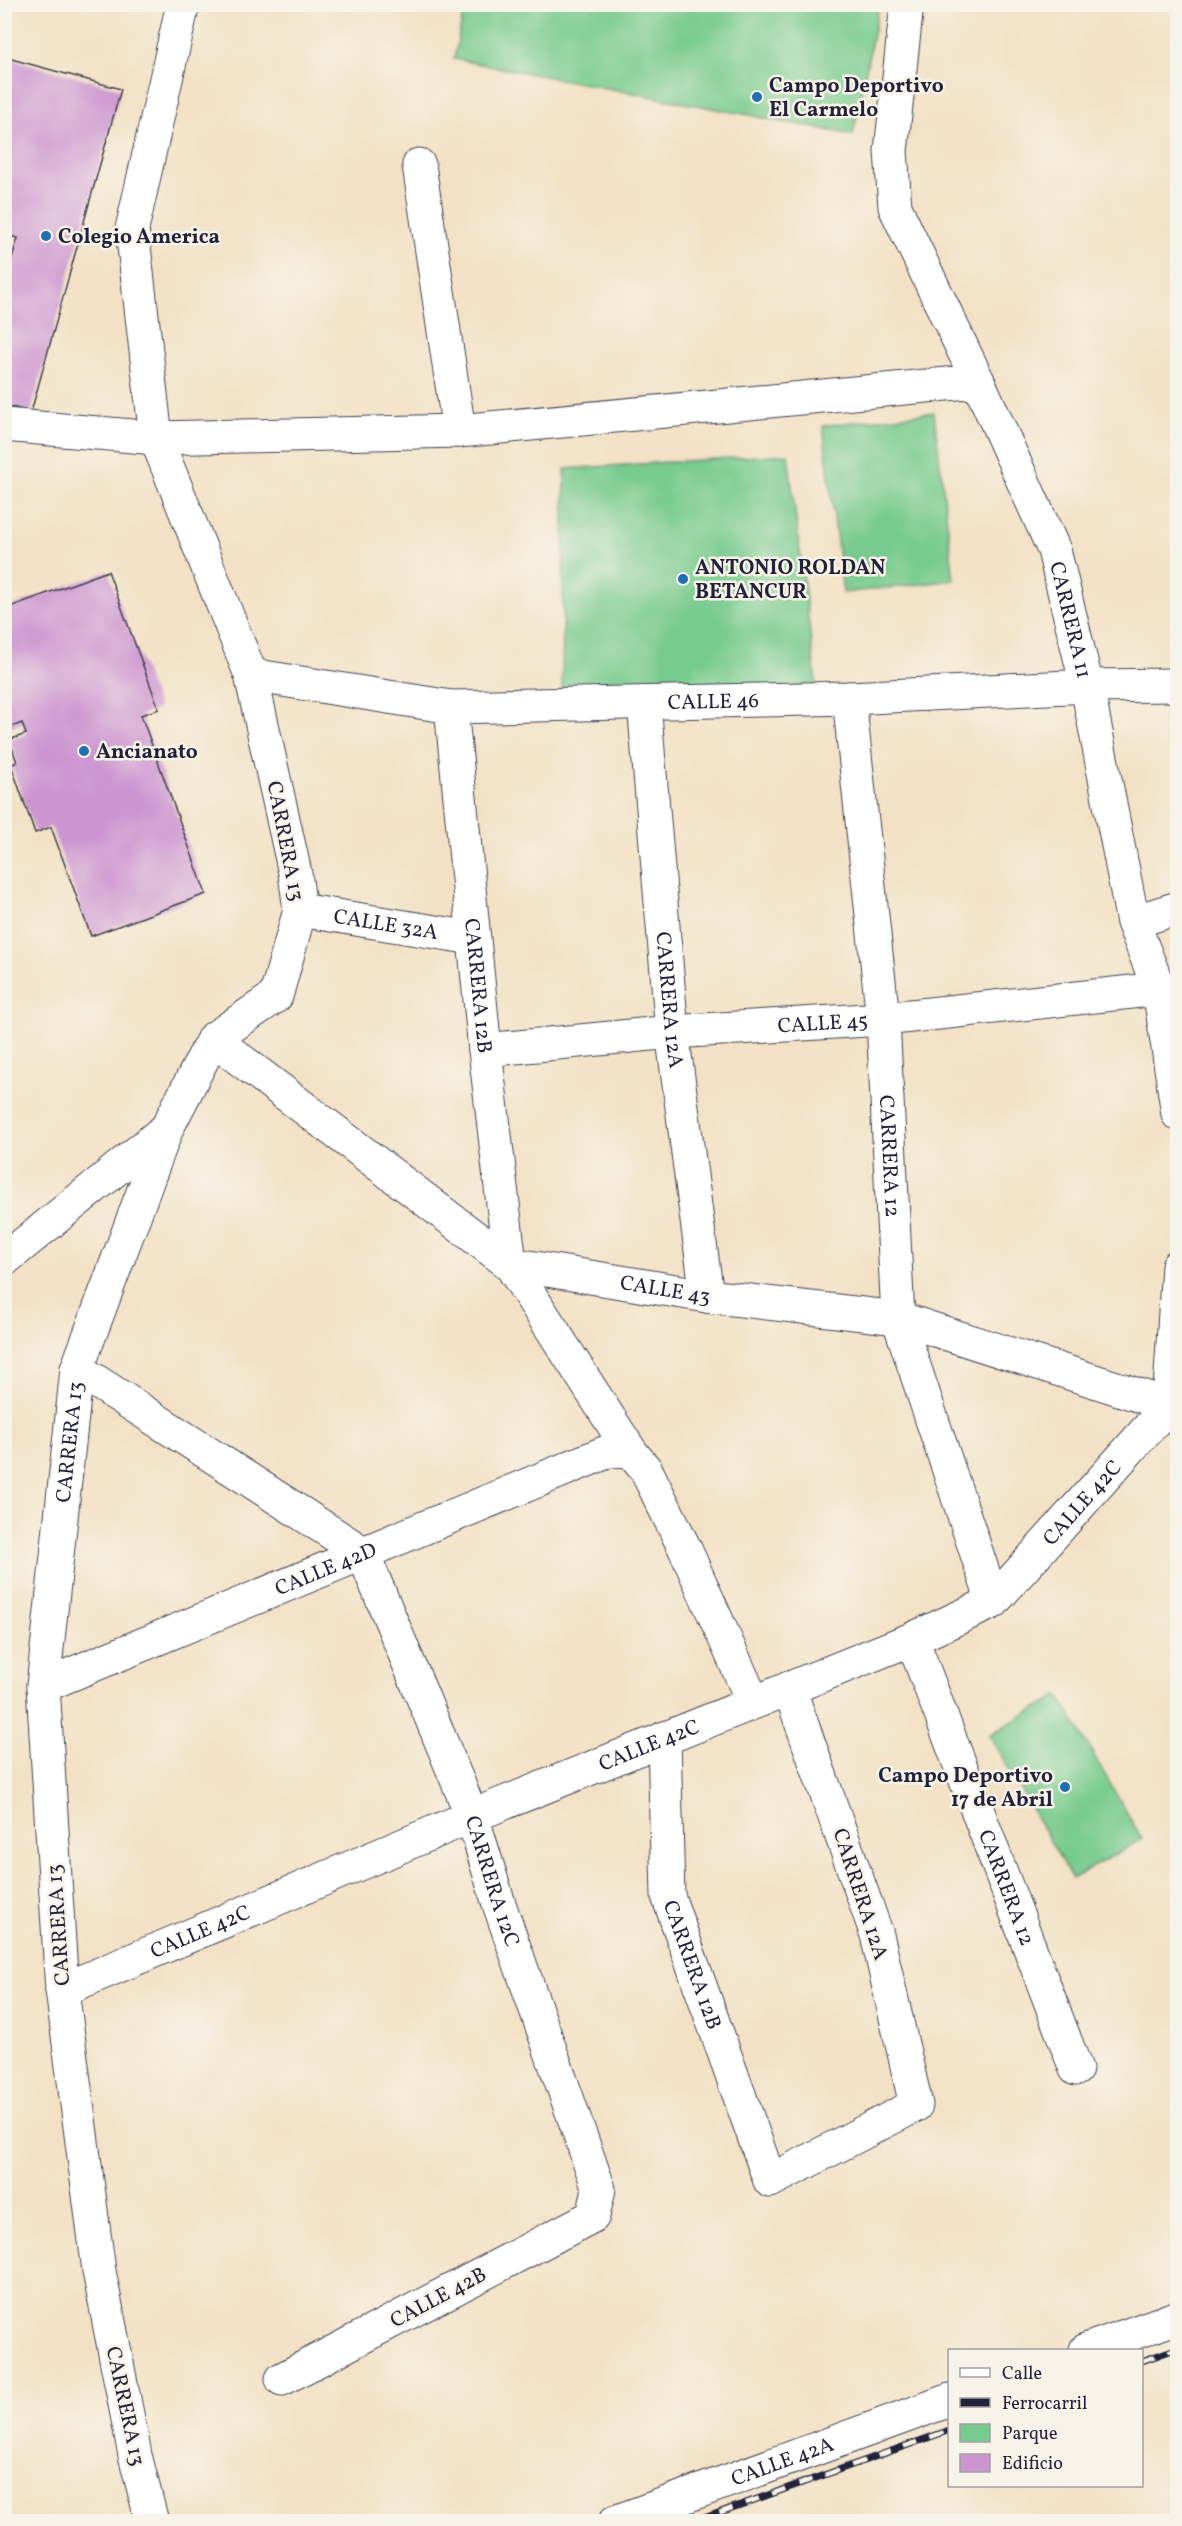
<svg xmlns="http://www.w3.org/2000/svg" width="1182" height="2526" font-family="Vollkorn,serif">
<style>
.green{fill:#78cb8e;stroke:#4d7664;stroke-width:1.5}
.building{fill:#cc95d0}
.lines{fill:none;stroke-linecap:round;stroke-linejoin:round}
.street-casing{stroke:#413f50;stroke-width:35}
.street{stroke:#fff;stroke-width:33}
.rail-casing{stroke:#22223b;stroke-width:7}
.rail{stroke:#f7f3e8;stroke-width:4.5;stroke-dasharray:14;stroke-linecap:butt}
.poi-dot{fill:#1f6fb2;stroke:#f7f3e8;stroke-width:2}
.labels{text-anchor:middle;stroke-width:5;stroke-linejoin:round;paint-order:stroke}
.poi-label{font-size:21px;font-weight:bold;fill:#22223b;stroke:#f7f3e8;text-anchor:start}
.street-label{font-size:21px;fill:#22223b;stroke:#f7f3e8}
</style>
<rect width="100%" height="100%" fill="#f7f3e8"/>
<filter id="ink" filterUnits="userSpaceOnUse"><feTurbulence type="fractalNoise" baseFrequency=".0167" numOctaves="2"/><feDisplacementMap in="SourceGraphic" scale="12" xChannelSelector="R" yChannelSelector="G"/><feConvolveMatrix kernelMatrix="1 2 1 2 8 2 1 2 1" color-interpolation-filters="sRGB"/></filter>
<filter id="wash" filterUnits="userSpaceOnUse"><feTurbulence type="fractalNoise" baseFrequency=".008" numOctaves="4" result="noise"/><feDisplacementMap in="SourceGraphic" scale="24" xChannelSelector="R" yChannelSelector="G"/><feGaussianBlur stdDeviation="1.35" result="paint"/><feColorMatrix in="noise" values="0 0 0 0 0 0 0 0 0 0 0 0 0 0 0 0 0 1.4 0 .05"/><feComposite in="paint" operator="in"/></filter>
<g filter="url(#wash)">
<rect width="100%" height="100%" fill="#f2e1c4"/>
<g class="green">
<polygon points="465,5 465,4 879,5 853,135 454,59"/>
<polygon points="934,412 954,580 843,593 823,426"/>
<polygon points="788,454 817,690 562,691 565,469"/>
<polygon points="1059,1695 1142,1839 1072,1879 989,1735"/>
</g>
<g id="blocks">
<g class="building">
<polygon points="4,57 121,89 31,412 4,405 4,284 18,238 4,234"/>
<polygon points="108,571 159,709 141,715 206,894 91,936 51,827 35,833 11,765 17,762 9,740 26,734 22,723 4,730 4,609"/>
</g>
</g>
</g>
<g filter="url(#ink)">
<use href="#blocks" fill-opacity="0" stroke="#413f50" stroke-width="1.5"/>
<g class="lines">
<defs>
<g id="street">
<path id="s1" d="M907 4 891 151 895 207 978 381 1054 550 1087 686 1133 922 1159 989 1178 1114"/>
<polyline points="419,165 459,431"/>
<polyline points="4,425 156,438 459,431 978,381"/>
<path id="s2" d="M251 675 451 707 849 698 1087 686 1178 685"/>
<path id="s3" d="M849 698 883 1019 898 1318 993 1602"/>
<path id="s4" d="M644 703 672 1032 707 1296"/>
<path id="s5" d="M451 707 485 1050 510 1264 631 1452"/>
<path id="s6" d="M300 910 473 938"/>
<polyline points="1133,922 1178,908"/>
<path id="s7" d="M213 1039 510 1264 707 1296 898 1318 1169 1405H1178"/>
<path id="s8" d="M485 1050 672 1032 883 1019 1159 989"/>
<polyline points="4,1260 166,1129"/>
<path id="s9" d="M77 1369 363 1553 472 1816 499 1904 599 2189 593 2216 282 2379"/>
<path id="s10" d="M912 1639 1076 2069"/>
<path id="s11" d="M43 1686 609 1451 631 1452 646 1470 686 1551 753 1702"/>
<path id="s12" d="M664 1738 668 1896 770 2181 916 2105 877 1935 789 1688"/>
<path id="s13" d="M62 1990 472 1816 912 1639 993 1602 1169 1405 1178 1266"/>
<polyline points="1086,2350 1178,2317"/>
<path id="s14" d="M152 2522 135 2455 99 2271 62 1990 43 1686 77 1369 167 1128 213 1039 276 996 300 910 295 873 251 675 156 438 132 229 183 4"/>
<path id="s15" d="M615 2522 950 2400"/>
</g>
</defs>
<use href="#street" class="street-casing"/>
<use href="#street" class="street"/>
<defs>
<g id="rail">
<polyline points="1142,2361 1178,2348"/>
<polyline points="693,2522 950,2430"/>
</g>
</defs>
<use href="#rail" class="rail-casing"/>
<use href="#rail" class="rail"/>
</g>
</g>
<g class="poi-dot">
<circle cx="757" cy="97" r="6"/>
<circle cx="46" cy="236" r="6"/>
<circle cx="683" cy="579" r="6"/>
<circle cx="84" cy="751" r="6"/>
<circle cx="1065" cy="1787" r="6"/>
</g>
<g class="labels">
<g class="poi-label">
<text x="769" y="92">Campo Deportivo<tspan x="769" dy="24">El Carmelo</tspan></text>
<text x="58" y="243">Colegio America</text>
<text x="695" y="574">ANTONIO ROLDAN<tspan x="695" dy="24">BETANCUR</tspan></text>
<text x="96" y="758">Ancianato</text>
<text x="1053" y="1782" text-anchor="end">Campo Deportivo<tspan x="1053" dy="24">17 de Abril</tspan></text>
</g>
<g class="street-label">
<text dy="7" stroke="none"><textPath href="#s1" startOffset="654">CARRERA 11</textPath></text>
<text dy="7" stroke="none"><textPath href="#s2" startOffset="465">CALLE 46</textPath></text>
<text transform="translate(286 841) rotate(79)" y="7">CARRERA 13</text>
<text dy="7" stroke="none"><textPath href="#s6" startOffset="87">CALLE 32A</textPath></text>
<text dy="7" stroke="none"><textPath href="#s5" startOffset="280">CARRERA 12B</textPath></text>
<text dy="7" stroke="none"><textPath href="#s4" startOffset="298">CARRERA 12A</textPath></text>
<text dy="7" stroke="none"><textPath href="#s8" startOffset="339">CALLE 45</textPath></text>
<text dy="7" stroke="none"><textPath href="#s3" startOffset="460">CARRERA 12</textPath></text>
<text dy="7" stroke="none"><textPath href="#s7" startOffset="530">CALLE 43</textPath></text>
<text dy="7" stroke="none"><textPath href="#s14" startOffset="1090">CARRERA 13</textPath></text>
<text dy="7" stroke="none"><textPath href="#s13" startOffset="1142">CALLE 42C</textPath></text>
<text dy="7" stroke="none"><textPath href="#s11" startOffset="306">CALLE 42D</textPath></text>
<text dy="7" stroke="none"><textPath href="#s13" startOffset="636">CALLE 42C</textPath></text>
<text dy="7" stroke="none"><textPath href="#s9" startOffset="693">CARRERA 12C</textPath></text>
<text dy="7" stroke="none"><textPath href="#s10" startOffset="266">CARRERA 12</textPath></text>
<text transform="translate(861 1894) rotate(72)" y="7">CARRERA 12A</text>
<text transform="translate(58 1925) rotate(-94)" y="7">CARRERA 13</text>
<text dy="7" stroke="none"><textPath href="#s13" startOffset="150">CALLE 42C</textPath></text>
<text dy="7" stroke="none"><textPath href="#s12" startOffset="231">CARRERA 12B</textPath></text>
<text transform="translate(438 2297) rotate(-28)" y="7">CALLE 42B</text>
<text transform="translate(126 2406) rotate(78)" y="7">CARRERA 13</text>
<text dy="7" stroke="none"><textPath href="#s15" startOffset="178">CALLE 42A</textPath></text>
</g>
</g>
<rect width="1182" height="2526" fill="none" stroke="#f7f3e8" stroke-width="24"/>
<rect x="948" y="2349" width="195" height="138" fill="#f7f3e8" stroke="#a29fa3" stroke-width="1.5"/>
<rect x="960" y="2368" width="30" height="9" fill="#ffffff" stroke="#a29fa3" stroke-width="1.5"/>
<text x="1002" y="2379" font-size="18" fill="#22223b">Calle</text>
<rect x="960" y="2398" width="30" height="9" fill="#22223b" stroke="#a29fa3" stroke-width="1.5"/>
<text x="1002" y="2409" font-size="18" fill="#22223b">Ferrocarril</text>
<rect x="960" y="2424" width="30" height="18" fill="#78cb8e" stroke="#a29fa3" stroke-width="1.5"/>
<text x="1002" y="2439" font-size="18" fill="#22223b">Parque</text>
<rect x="960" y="2454" width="30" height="18" fill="#cc95d0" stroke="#a29fa3" stroke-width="1.5"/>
<text x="1002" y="2469" font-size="18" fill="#22223b">Edificio</text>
</svg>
